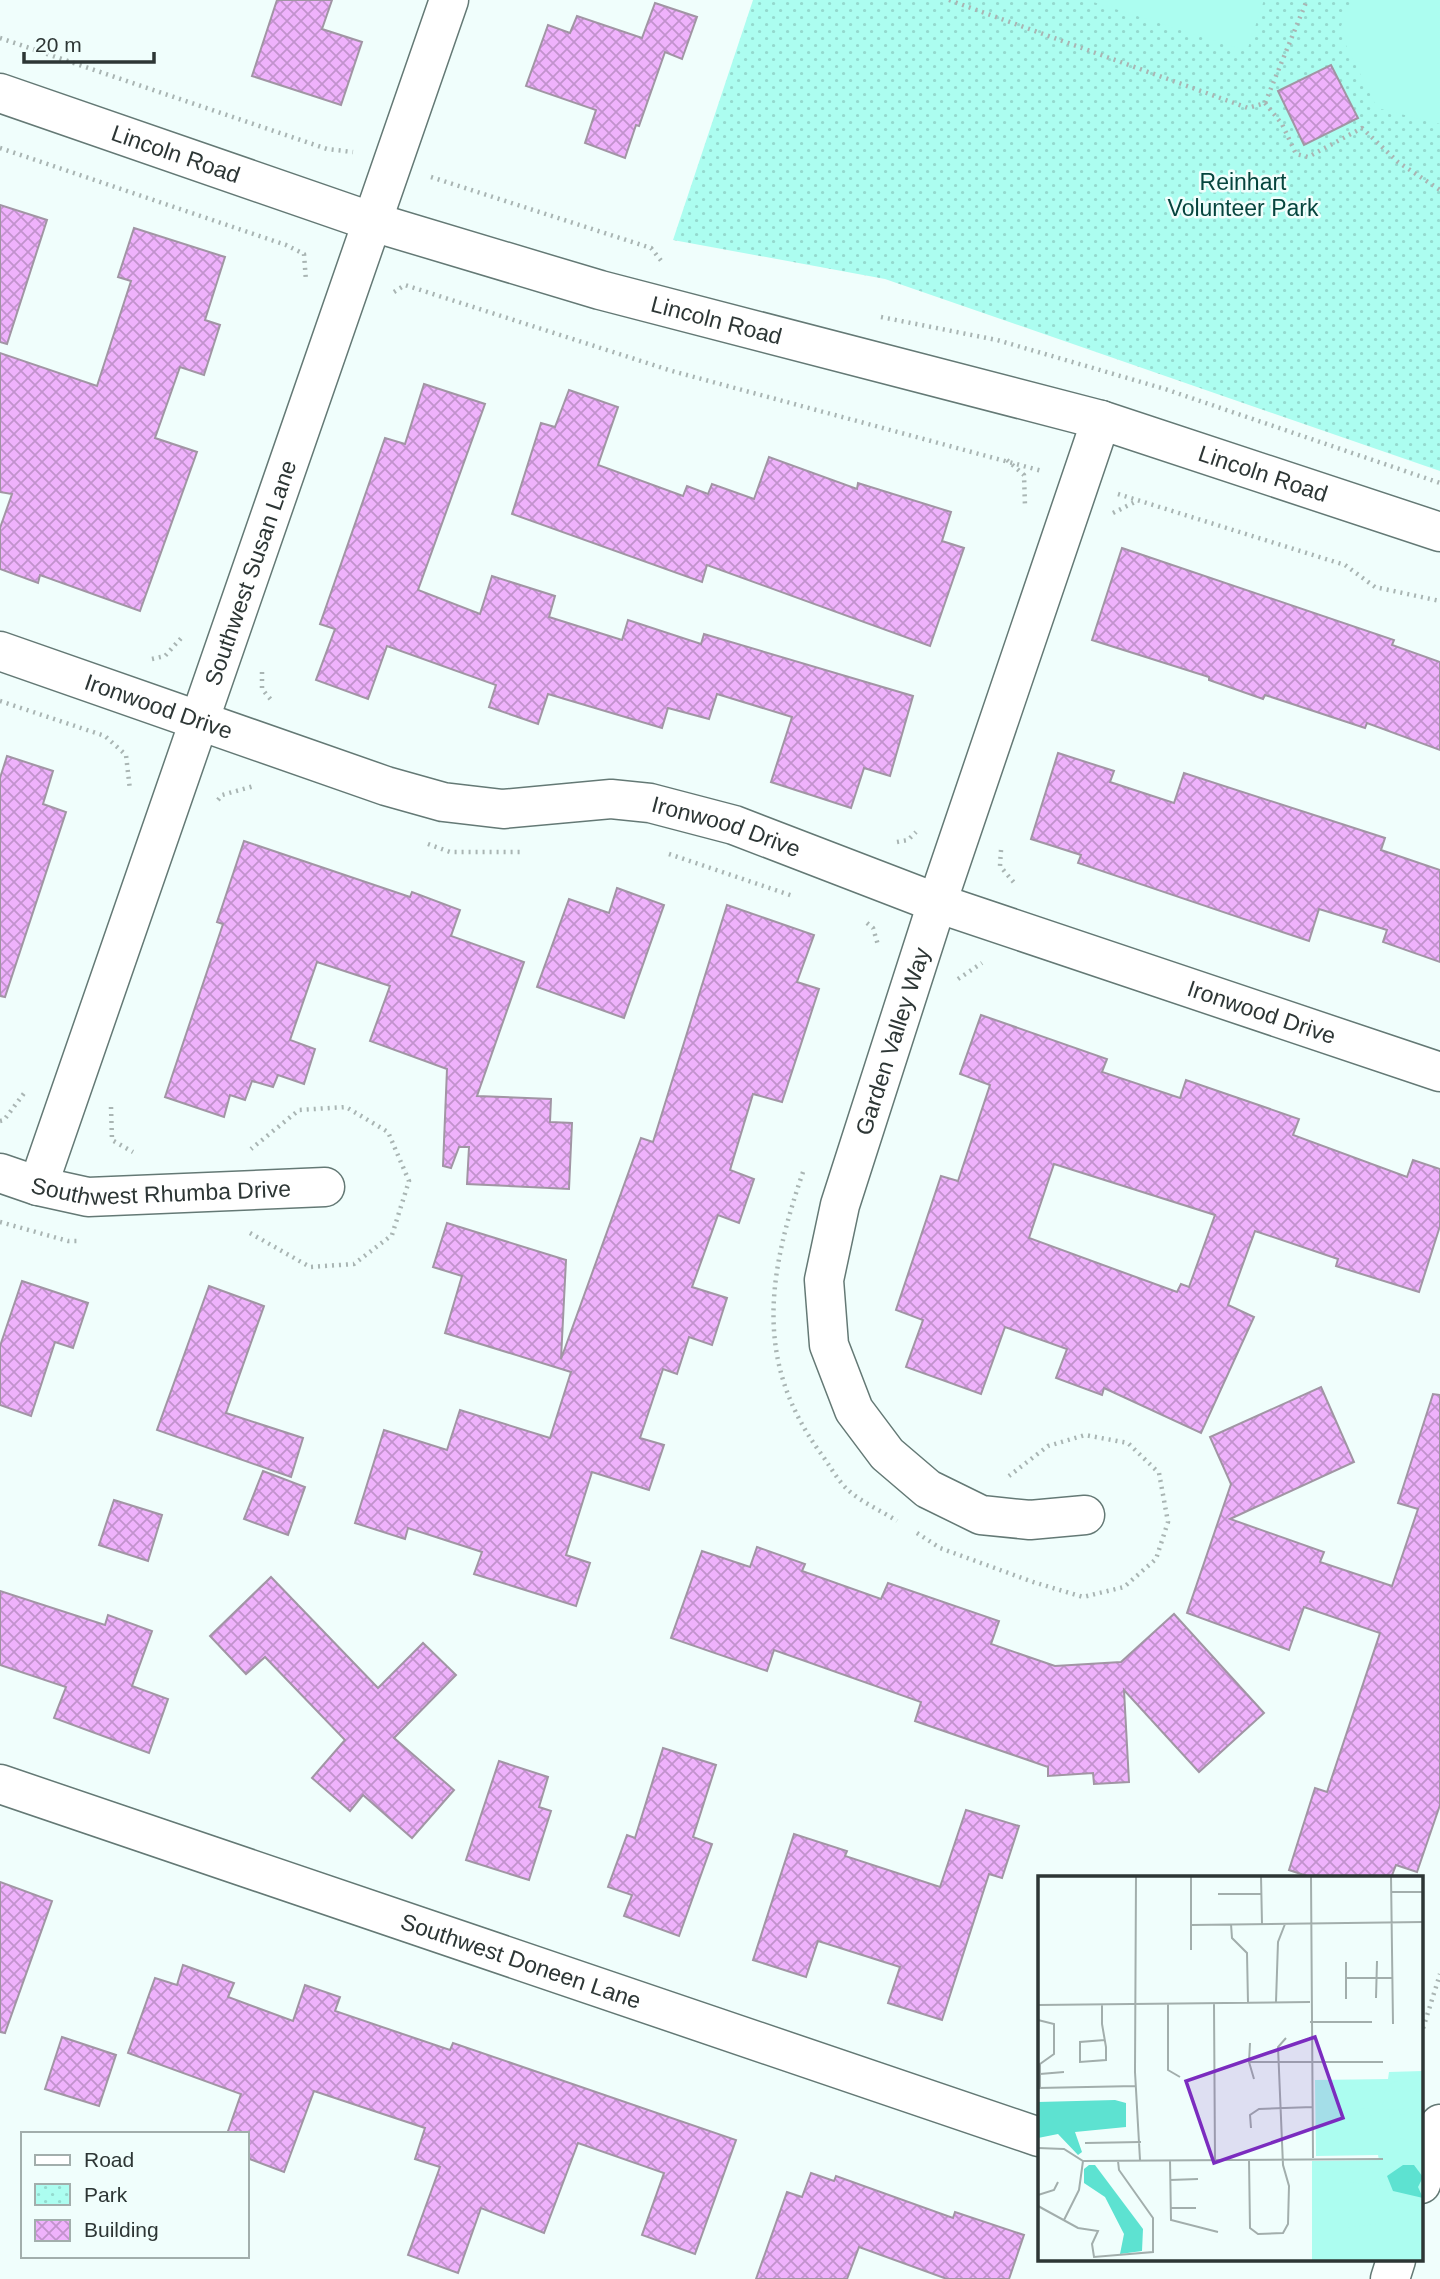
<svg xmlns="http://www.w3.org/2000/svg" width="1440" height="2279" font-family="Helvetica,sans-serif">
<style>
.park{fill:url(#park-dots)}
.pitch{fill:#acfdf0}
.building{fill:url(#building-cross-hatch);stroke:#a195a4;stroke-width:2;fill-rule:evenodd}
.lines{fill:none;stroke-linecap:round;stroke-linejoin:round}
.street-casing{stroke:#647975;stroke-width:41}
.secondary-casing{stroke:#647975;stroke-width:41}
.path{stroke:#a9b5b3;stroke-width:4.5;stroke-dasharray:2 5;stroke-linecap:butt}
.street{stroke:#fff;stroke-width:38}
.secondary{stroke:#fff;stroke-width:38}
.labels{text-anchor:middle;stroke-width:5;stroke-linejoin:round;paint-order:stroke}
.street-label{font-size:23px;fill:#2d3635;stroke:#f0fefc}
.park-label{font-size:23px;fill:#06453e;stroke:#f0fefc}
.inset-road{fill:none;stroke:#a2aeac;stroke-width:2}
.view{fill:#7b2cbf;fill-opacity:0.15;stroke:#7b2cbf;stroke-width:3.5}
.inset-edge{fill:none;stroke:#2d3635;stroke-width:3.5}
</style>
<defs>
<pattern id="park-dots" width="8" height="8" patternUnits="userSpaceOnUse" patternTransform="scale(1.75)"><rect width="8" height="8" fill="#acfdf0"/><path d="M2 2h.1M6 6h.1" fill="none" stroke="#94d9ce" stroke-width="1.8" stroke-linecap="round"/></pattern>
<pattern id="building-cross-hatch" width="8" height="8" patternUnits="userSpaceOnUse" patternTransform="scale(1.75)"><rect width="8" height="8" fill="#efb2fc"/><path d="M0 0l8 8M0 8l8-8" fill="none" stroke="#c292cd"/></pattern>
</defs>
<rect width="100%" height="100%" fill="#f0fefc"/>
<polygon class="park" points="753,0 1440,0 1440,471 885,279 673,240"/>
<g class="pitch">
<polygon points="1087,0 1264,0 1247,51"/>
<polygon points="1352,0 1440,0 1440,124 1377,108 1339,31"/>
</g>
<g class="building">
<polygon points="277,0 332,0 322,29 362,42 341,105 252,76"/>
<polygon points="655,3 697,17 682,59 665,52 639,126 636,125 625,158 585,143 596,110 526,86 548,25 570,33 577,16 642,38"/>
<polygon points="1331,65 1358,118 1304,145 1278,91"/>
<polygon points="0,205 47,220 7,344 0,342"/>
<polygon points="134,228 225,257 205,320 220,325 204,375 180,367 155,438 197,452 140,611 40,575 38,583 0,569 0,528 12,494 0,492 0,353 97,386 131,281 118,277"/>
<polygon points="424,384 485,404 418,590 480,614 492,576 555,596 549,617 622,640 628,620 701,644 704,634 913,696 890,776 864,768 851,808 771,782 792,717 717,694 709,719 668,708 662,728 548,694 538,724 489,707 496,685 387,646 368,699 316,680 335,629 320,624 385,438 405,444"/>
<polygon points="569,390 618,407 598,465 683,496 687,486 708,494 712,484 754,499 769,457 857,489 858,483 951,512 942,541 964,548 930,646 707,565 702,582 512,514 541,423 555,427"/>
<polygon points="1122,548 1394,640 1392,645 1440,662 1440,750 1367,723 1365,728 1265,695 1263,699 1209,680 1209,677 1092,640"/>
<polygon points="1058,753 1114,771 1110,782 1174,803 1184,773 1385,838 1381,850 1440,870 1440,962 1383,942 1387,930 1319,909 1309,941 1078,863 1081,855 1031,839"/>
<polygon points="7,756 53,771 43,804 66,812 5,997 0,996 0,778"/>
<polygon points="244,841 410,897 412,892 460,910 451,936 524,962 477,1096 551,1099 550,1122 572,1123 569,1189 467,1184 469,1147 459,1147 451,1168 443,1166 447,1069 370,1041 390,986 317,962 290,1040 315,1049 304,1084 278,1075 273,1087 252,1081 245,1100 230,1095 224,1117 165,1097 223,924 217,922"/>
<polygon points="617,888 664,905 624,1018 537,987 569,899 609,913"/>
<polygon points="727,905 814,935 797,982 819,989 782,1102 753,1094 730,1170 754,1179 739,1223 718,1215 692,1287 727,1298 712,1345 689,1337 677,1374 663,1369 640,1438 664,1445 649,1490 592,1472 566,1555 590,1563 576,1606 474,1574 482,1552 408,1528 405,1539 355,1523 384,1430 447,1450 460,1410 550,1438 571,1372 445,1333 462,1276 433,1267 447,1223 566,1260 561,1359 641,1138 653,1142"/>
<path d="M981 1015 1107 1059 1102 1072 1180 1098 1186 1080 1299 1119 1293 1135 1407 1177 1413 1160 1440 1169V1226L1419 1292 1336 1266 1338 1259 1255 1231 1228 1305 1254 1317 1201 1433 1104 1388 1102 1395 1056 1378 1067 1349 1005 1327 981 1394 906 1367 923 1320 896 1310 941 1176 958 1181 990 1085 960 1074ZM1054 1164 1215 1215 1189 1287 1181 1284 1177 1292 1029 1238Z"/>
<polygon points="22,1281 88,1303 73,1348 55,1342 31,1416 0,1405 0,1346"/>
<polygon points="209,1286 264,1306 226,1413 303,1438 291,1477 157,1430"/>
<polygon points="1321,1387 1354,1462 1230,1519 1324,1552 1320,1562 1392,1586 1418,1509 1398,1503 1433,1394 1440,1395 1440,1805 1417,1872 1396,1865 1391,1878 1313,1878 1289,1870 1315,1788 1327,1792 1380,1633 1304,1607 1289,1650 1187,1613 1231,1484 1210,1437"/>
<polygon points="263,1471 305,1487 288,1535 244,1519"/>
<polygon points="114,1500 162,1515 148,1561 99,1545"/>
<polygon points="757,1547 805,1564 802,1571 881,1599 888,1583 999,1621 991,1644 1055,1666 1121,1662 1174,1614 1264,1713 1199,1772 1124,1690 1129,1782 1094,1784 1093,1773 1048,1776 1048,1767 915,1721 921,1702 774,1650 767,1671 671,1638 702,1551 750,1567"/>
<polygon points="271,1577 378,1688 423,1643 456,1675 394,1738 454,1790 412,1838 363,1795 350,1811 312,1778 345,1740 265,1657 246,1674 210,1636"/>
<polygon points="0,1591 105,1625 108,1615 152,1631 132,1686 168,1699 149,1753 54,1718 66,1687 0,1665"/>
<polygon points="663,1748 716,1765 693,1837 712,1844 679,1936 624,1916 632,1895 608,1887 627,1835 635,1838"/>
<polygon points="499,1761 548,1777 539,1807 551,1811 529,1880 466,1860"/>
<polygon points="966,1810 1019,1826 1002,1878 989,1874 942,2020 888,2003 900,1967 818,1941 806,1977 753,1960 794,1834 847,1851 845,1856 940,1887"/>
<polygon points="0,1882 52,1901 5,2033 0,2032"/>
<polygon points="183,1965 234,1983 228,1997 293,2021 305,1985 340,1997 335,2011 450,2050 453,2043 736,2140 695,2254 642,2235 664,2173 578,2143 544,2233 481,2208 458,2273 408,2255 440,2167 415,2159 425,2128 314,2091 284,2172 247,2158 247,2134 227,2134 241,2094 128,2053 155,1978 177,1985"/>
<polygon points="62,2037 116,2055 99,2106 45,2089"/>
<polygon points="811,2173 834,2181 836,2176 953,2218 955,2212 1024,2235 1009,2279 947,2279 859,2247 847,2279 756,2279 787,2192 802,2197"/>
</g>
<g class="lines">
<defs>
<g id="street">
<path id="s1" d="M0 651 386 786 443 802 503 809 611 799 650 803 734 825 937 903 1440 1072"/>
<path id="s2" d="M0 1173 38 1186 88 1197 325 1187"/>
<path id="s3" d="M38 1186 449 0"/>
<path id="s4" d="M1085 1515 1030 1520 981 1515 928 1489 887 1454 854 1410 829 1345 824 1280 840 1205 937 903 1101 420"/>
<path id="s5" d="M0 1784 1039 2137"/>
<polyline points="1421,2184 1440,2124"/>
<polyline points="1390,2279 1396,2260"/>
</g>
<g id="secondary">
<path id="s6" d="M0 93 373 222 600 290 1101 420 1440 532"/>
</g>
</defs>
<use href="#street" class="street-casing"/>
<use href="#secondary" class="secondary-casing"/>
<g class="path">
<polyline points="949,0 1248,108 1265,103 1307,0"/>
<polyline points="0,38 327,149 353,152"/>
<polyline points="1265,103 1282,124 1296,154 1308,157 1362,128 1398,162 1440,190"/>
<polyline points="0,148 286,245 304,254 306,281"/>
<polyline points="431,177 651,248 663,263"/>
<polyline points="394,292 405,285 672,371 1042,471"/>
<polyline points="881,317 997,340 1165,389 1440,483"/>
<polyline points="1007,460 1024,475 1025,506"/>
<polyline points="1118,494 1345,565 1375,587 1440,601"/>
<polyline points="1113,513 1137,501"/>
<polyline points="152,659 165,656 183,636"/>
<polyline points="262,672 262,689 272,701"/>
<polyline points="0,701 105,736 126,755 130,790"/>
<polyline points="218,800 222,795 254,786"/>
<polyline points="897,842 908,840 916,832"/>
<polyline points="428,844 450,852 520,852"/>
<polyline points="1001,850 1000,866 1016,885"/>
<polyline points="669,854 793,896"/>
<polyline points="867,923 873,928 878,945"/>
<polyline points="958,979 982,963"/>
<polyline points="111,1107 112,1140 133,1152"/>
<polyline points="0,1121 4,1120 25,1092"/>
<path d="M803 1172C768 1275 753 1362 822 1455 830 1466 838 1481 848 1490 861 1502 882 1511 897 1521"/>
<polyline points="0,1222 68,1241 80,1241"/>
<polyline points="250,1233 310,1267 354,1264 392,1235 409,1181 388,1132 346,1107 299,1110 251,1149"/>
<polyline points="917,1533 940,1548 1033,1582 1083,1597 1124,1587 1156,1559 1168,1522 1159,1473 1128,1443 1085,1435 1048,1446 1009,1476"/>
<polyline points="1421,2035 1440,1974"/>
</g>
<use href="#street" class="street"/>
<use href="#secondary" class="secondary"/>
</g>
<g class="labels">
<g class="street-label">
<text dy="8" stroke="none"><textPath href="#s6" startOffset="186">Lincoln Road</textPath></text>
<text dy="8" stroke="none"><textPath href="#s6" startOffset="752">Lincoln Road</textPath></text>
<text dy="8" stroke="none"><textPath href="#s6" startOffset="1320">Lincoln Road</textPath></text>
<text dy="8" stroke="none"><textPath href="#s3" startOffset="649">Southwest Susan Lane</textPath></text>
<text dy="8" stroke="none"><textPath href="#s1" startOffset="168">Ironwood Drive</textPath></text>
<text dy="8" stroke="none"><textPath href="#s1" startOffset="756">Ironwood Drive</textPath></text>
<text dy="8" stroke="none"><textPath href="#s1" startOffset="1323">Ironwood Drive</textPath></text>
<text dy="8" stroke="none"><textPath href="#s4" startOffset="656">Garden Valley Way</textPath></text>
<text dy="8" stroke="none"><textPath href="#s2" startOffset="164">Southwest Rhumba Drive</textPath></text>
<text dy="8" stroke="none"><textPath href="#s5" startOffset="550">Southwest Doneen Lane</textPath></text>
</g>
<g class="park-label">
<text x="1243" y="190">Reinhart<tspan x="1243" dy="26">Volunteer Park</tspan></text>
</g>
</g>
<g transform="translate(1038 1876)">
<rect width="385" height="385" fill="#f0fefc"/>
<path d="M385 195V385H274V285L341 284 340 279 278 280 277 204 350 203 351 196Z" fill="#acfdf0"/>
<path d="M379 198V232L344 234 348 209ZM339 208V232L298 233V209ZM301 237 336 240V260L325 273 301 276 298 241ZM378 238 379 267 362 262 353 253 351 239ZM309 306 348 310 351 332 338 348 305 352V310Z" fill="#acfdf0"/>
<path d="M77 224 88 227V251L37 256 44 276 40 279 20 258 0 262V226ZM51 289H57L105 353 104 375 82 378 86 358 67 321 46 307V293ZM365 289H376L385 301 380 311 385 322 355 315 349 300Z" fill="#5de2d1"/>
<path class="inset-road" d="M98 0 97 196 102 284M153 0V74M223 0 224 48M273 0 275 282M353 0 355 148M353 16H385M180 18H223M193 48 194 62 209 77 210 127M153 49 385 46M308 102H355M338 122 339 85M308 123V86M238 126 240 66 247 48M176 127 177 284M130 128V194L142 201M0 129 272 126M64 129V148L68 171V184L42 186V166L67 164M0 144 16 148V178L2 188V212M272 146H334M212 167 211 186 216 203M211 186H345M2 198 26 196M0 212 98 210M213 252 212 239 221 233 275 231M47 267 103 266M0 272 26 273 45 285 345 283M211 283 212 352 220 358 245 357 250 348 251 310 245 289 240 171 248 162M132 284 133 344 180 356M132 304 160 303M0 319 16 314 20 306M0 330 40 352 60 355 54 368 56 381 115 376V342L81 294 80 285M132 332H158M26 344 41 314 45 285"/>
<path class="view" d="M277 161 305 242 176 287 148 205Z"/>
<rect width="385" height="385" class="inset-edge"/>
</g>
<rect x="21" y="2132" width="228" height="126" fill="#f0fefc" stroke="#a2aeac" stroke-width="2"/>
<rect x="35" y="2155" width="35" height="10" fill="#ffffff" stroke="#a2aeac" stroke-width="2"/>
<text x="84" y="2167" font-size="21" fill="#2d3635">Road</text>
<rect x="35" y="2184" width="35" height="21" fill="url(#park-dots)" stroke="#a2aeac" stroke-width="2"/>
<text x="84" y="2202" font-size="21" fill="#2d3635">Park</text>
<rect x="35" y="2220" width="35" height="21" fill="url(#building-cross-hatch)" stroke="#a2aeac" stroke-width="2"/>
<text x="84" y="2237" font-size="21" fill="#2d3635">Building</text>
<path d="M24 52v10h130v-10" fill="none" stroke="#2d3635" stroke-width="3.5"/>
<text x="35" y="52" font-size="21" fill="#2d3635" stroke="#f0fefc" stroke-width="5" paint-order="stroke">20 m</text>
</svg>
